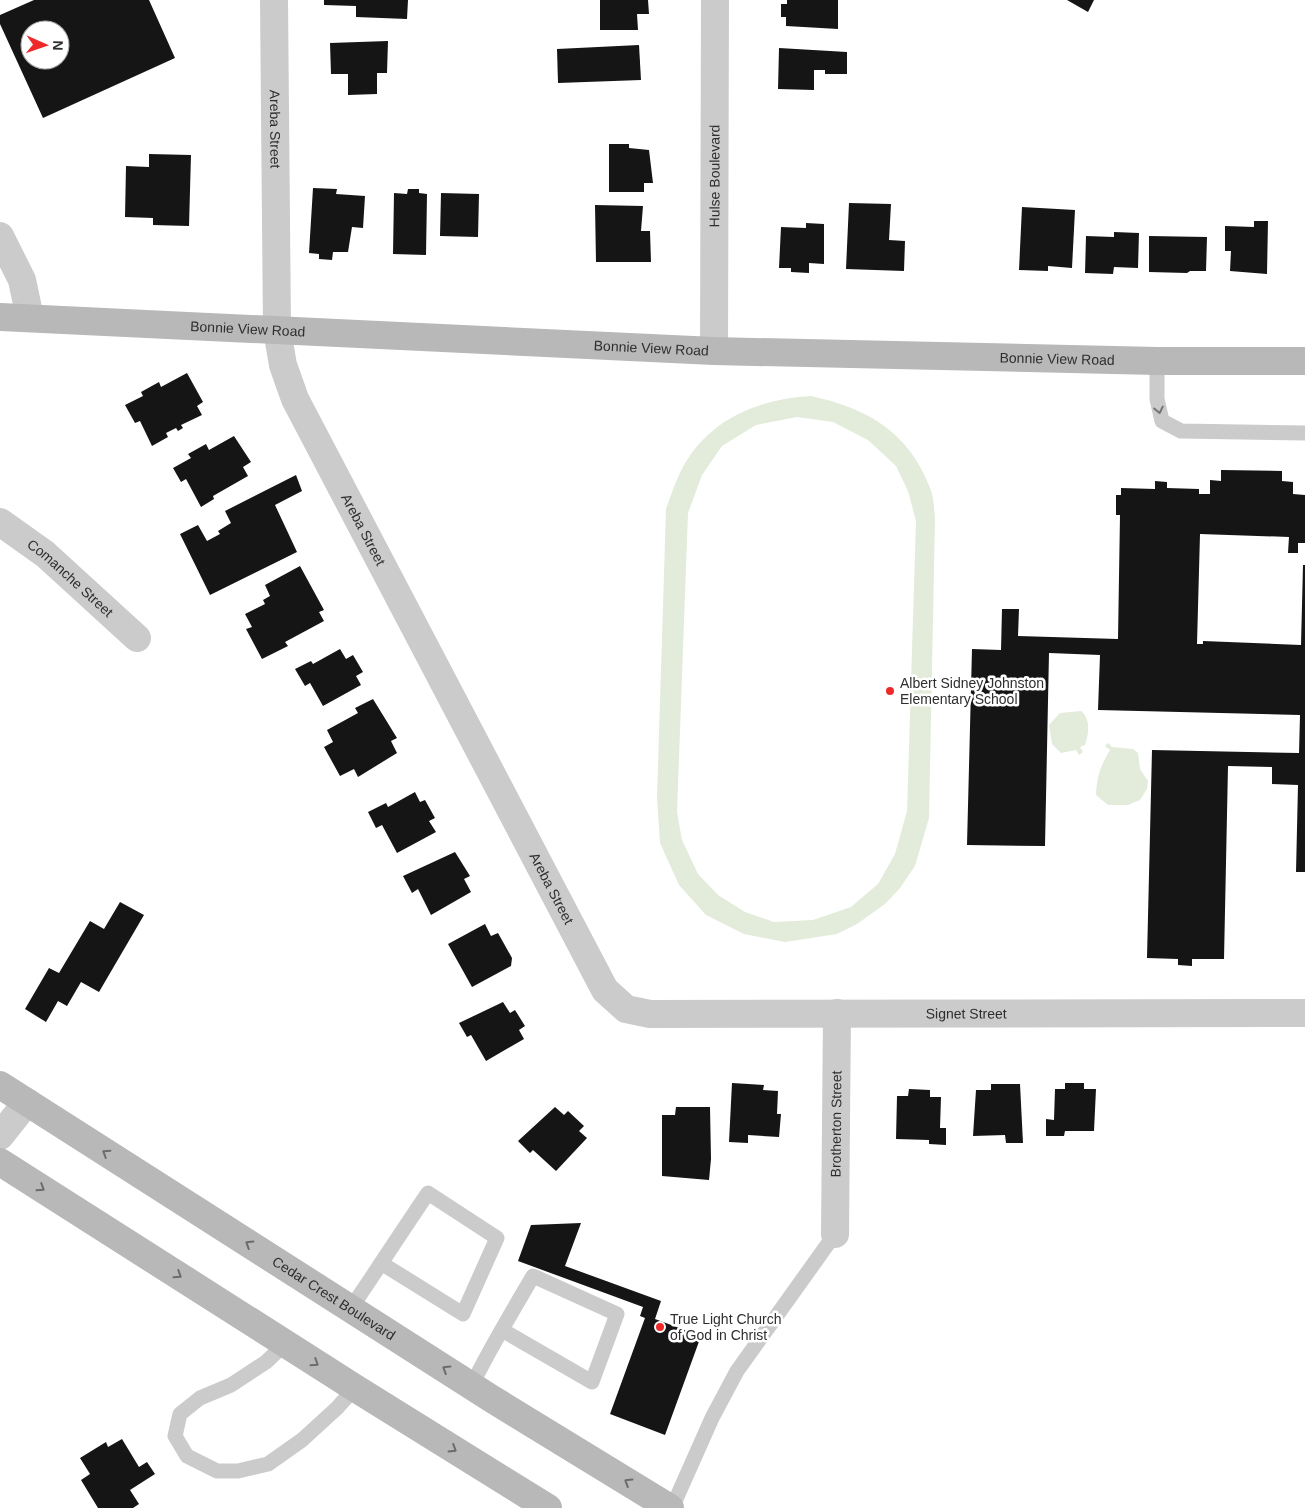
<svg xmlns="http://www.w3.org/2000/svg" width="1305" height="1508" font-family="Helvetica,sans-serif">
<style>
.green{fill:#e3ecdb;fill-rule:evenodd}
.building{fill:#151515;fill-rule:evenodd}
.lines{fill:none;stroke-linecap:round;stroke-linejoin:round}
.lane{stroke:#cbcbcb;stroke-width:15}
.street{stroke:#cbcbcb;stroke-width:28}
.secondary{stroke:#b8b8b8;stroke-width:28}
.oneway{stroke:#757575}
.oneway2{stroke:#6c6c6c}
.poi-dot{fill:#ed2929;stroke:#fff;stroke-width:2}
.labels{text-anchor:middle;stroke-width:5;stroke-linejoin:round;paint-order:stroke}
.street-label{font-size:14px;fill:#2e2e2e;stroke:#fff}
.poi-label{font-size:14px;fill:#2e2e2e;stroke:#fff;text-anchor:start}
</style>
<rect width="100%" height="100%" fill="#fff"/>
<g class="green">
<path d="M811 396C867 408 909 432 930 488 934 497 934 509 935 519L929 818 915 866 900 888 885 904 857 924 837 934 785 942 744 934 706 915 679 885 660 843 657 798 666 509C673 490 679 470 691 454 720 414 764 399 811 396ZM797 417 833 422 868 440 896 466 908 491 916 521 907 811 895 854 878 884 851 907 813 920 774 922 745 912 718 895 698 874 682 840 677 812 688 513 702 475 722 446 756 425Z"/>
<path d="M1081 711C1091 719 1089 734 1085 745L1080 747 1083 752 1079 755 1076 750 1061 753 1052 744 1049 725 1060 713Z"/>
<path d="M1108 743 1112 747 1133 749 1138 753 1140 769 1148 781 1147 789 1140 800 1128 805H1108L1096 795C1097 776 1100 767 1110 750L1105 746Z"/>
</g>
<g class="building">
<path d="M34 0H149L175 58 43 118 0 24V15ZM30 30H60V60H30Z"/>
<polygon points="324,0 408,0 407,19 356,17 356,6 324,5"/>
<polygon points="600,0 648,0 649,14 637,14 638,30 600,30"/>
<polygon points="787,0 838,0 838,29 786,26 786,17 781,17 781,4 787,4"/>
<polygon points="1067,0 1094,0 1088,12"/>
<polygon points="388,41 387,73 377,73 377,94 348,95 348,74 331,74 330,43"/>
<polygon points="639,45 641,80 558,83 557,49"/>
<polygon points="779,48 847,52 847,74 825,74 825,70 814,70 814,90 778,89"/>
<polygon points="609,144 629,144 629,148 649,150 653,183 644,183 644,192 609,192"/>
<polygon points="149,154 191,155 189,226 153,225 153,218 125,217 126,166 149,167"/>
<polygon points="313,188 337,189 336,194 365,196 363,228 352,227 348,252 333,252 332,260 319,259 319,254 309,253"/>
<polygon points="408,189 419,189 419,193 427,194 426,255 393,254 394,193 407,194"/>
<polygon points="441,193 479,194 478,237 440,236"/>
<polygon points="849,203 891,204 889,240 905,241 904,271 846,269"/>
<polygon points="595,205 643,206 641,231 650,231 651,262 596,262"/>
<polygon points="1022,207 1075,210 1072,268 1048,266 1048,271 1019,270"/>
<polygon points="1254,221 1268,221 1267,274 1230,271 1231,251 1225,251 1225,226 1254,227"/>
<polygon points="806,223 824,224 824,264 809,263 809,273 791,272 791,268 779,268 781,227 806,228"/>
<polygon points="1114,232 1139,233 1138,268 1114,267 1113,274 1085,273 1086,236 1114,237"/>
<polygon points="1149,236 1207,237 1206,271 1190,271 1187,273 1149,272"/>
<polygon points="187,373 203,402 197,406 202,415 181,425 183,428 178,431 176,428 166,433 168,437 152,446 140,421 135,423 125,405 143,396 141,392 159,382 161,387"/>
<polygon points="234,436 251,462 243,467 248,476 213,496 214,499 201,507 186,479 181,482 173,468 191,458 188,454 206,444 209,450"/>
<polygon points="1221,470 1282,471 1282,481 1293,482 1293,494 1305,495 1305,543 1298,543 1298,553 1288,553 1289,537 1200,534 1197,644 1203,644 1203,641 1301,645 1303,565 1305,565 1305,872 1296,872 1298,785 1272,784 1272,767 1228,766 1224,959 1192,959 1192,966 1178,965 1178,959 1147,958 1152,750 1299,753 1300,715 1098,710 1100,655 1049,653 1045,846 967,845 972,649 1001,650 1002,609 1019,609 1018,636 1118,639 1120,515 1116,515 1116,495 1121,495 1121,488 1155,489 1155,481 1167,482 1167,488 1199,489 1199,494 1210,494 1210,480 1221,481"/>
<polygon points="296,475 302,491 275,505 297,552 210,595 180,534 198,525 207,541 220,534 218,531 231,523 225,511"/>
<polygon points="300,566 324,610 319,612 324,621 285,642 288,646 262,659 246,629 252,627 245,614 265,604 263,600 270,596 265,585"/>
<polygon points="340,649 346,659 353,655 363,672 356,676 361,685 323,706 310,683 305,686 295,669 311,661 313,664"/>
<polygon points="373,699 397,738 391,741 397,753 358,777 354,769 340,776 324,747 333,742 327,730 358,713 355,708"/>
<polygon points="415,792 420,802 425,800 435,818 429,821 436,832 397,853 382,825 376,828 368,812 386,803 388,807"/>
<polygon points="455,852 470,876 464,879 471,892 431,915 418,889 412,893 403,876"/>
<polygon points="120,902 144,915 99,992 81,982 67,1006 58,1001 46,1022 25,1009 49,968 59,973 90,921 104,929"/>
<polygon points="485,924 491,936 498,933 512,958 511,966 472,987 448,944"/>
<polygon points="503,1002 510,1013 515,1010 525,1026 519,1030 524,1039 486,1061 471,1035 467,1037 459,1023"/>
<polygon points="732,1083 764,1085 763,1090 778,1091 777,1114 781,1114 779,1137 748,1135 748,1143 729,1142"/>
<polygon points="1065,1083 1084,1083 1084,1089 1096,1089 1094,1131 1065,1131 1064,1136 1046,1136 1046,1119 1054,1120 1055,1089 1065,1089"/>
<polygon points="991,1084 1020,1084 1023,1143 1006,1143 1005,1135 973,1136 976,1090 991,1090"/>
<polygon points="909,1089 930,1090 930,1097 941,1097 940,1128 946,1128 946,1145 929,1144 929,1140 896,1139 897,1096 908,1096"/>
<polygon points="555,1107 564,1115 568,1111 584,1126 579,1131 587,1138 556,1171 533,1150 530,1153 518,1141"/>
<polygon points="676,1107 710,1107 711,1159 709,1180 662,1176 662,1115 675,1115"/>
<polygon points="581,1223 565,1266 661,1301 655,1319 701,1336 665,1435 610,1414 645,1318 640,1316 643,1307 518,1261 531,1225"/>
<polygon points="122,1439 139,1467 147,1462 155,1474 130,1490 139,1504 133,1508 98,1508 81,1480 90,1474 80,1458 106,1442 108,1447"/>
</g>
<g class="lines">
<g class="lane">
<polyline points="1157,361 1157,399 1162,421 1181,431 1305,433"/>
<path d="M351 1308C377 1270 402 1231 428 1193L497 1238 463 1314 381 1263"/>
<polyline points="285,1344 266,1362 231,1385 200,1398 180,1414 175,1436 187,1456 217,1471 238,1471 268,1464 302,1440 337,1408 355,1388"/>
<path d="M472 1385C490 1348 512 1312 533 1276L617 1314 592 1382 502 1330"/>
<polyline points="672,1508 712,1418 737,1371 835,1234"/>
</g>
<g class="street">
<path id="s1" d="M274 0 277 330 283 365 295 399 605 990 626 1009 650 1014 1305 1013"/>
<polyline points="0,236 22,280 30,318"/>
<path id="s2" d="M714 351 715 0"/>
<path id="s3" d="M0 522 45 554 137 638"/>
<polyline points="0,1136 27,1102"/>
<path id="s4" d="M835 1234 837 1013"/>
</g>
<g class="secondary">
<path id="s5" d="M0 317 714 351 1157 361H1305"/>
<path id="s6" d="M0 1085 492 1399 670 1508"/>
<polyline points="0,1162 355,1388 548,1508"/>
</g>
</g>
<defs><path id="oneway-chevron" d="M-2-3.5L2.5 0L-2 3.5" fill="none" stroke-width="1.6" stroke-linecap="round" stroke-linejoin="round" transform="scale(1.25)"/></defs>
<use class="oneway" href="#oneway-chevron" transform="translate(1159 410) rotate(78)"/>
<g class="oneway2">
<use href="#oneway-chevron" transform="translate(106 1153) rotate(-147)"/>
<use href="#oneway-chevron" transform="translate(41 1188) rotate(33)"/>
<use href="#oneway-chevron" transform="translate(249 1244) rotate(-148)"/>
<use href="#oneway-chevron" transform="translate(178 1275) rotate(33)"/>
<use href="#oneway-chevron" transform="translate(315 1363) rotate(33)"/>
<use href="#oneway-chevron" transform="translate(446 1369) rotate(-148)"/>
<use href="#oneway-chevron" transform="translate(453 1449) rotate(32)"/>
<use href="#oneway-chevron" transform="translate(628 1482) rotate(-148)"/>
</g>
<g class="poi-dot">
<circle cx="890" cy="691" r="5"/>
<circle cx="660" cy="1327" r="5"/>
</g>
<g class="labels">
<g class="street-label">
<text dy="5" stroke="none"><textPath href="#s1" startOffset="129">Areba Street</textPath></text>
<text dy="5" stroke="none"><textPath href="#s2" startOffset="175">Hulse Boulevard</textPath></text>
<text dy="5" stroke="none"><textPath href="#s5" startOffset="248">Bonnie View Road</textPath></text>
<text dy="5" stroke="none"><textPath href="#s5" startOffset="652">Bonnie View Road</textPath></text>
<text dy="5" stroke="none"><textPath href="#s5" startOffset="1058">Bonnie View Road</textPath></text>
<text dy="5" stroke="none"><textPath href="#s1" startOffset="549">Areba Street</textPath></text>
<text dy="5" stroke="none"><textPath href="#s3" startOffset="90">Comanche Street</textPath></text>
<text dy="5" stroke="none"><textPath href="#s1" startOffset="954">Areba Street</textPath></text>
<text dy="5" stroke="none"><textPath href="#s1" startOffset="1438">Signet Street</textPath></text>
<text dy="5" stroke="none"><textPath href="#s4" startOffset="110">Brotherton Street</textPath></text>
<text dy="5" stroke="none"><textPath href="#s6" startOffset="396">Cedar Crest Boulevard</textPath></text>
</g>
<g class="poi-label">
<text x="900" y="688">Albert Sidney Johnston<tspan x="900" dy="16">Elementary School</tspan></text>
<text x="670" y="1324">True Light Church<tspan x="670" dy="16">of God in Christ</tspan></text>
</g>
</g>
<g transform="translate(45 45) rotate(92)"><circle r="24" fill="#ffffff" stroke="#ababab"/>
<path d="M0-4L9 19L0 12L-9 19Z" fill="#ed2929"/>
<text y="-8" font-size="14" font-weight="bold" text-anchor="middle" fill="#2e2e2e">N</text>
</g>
</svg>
